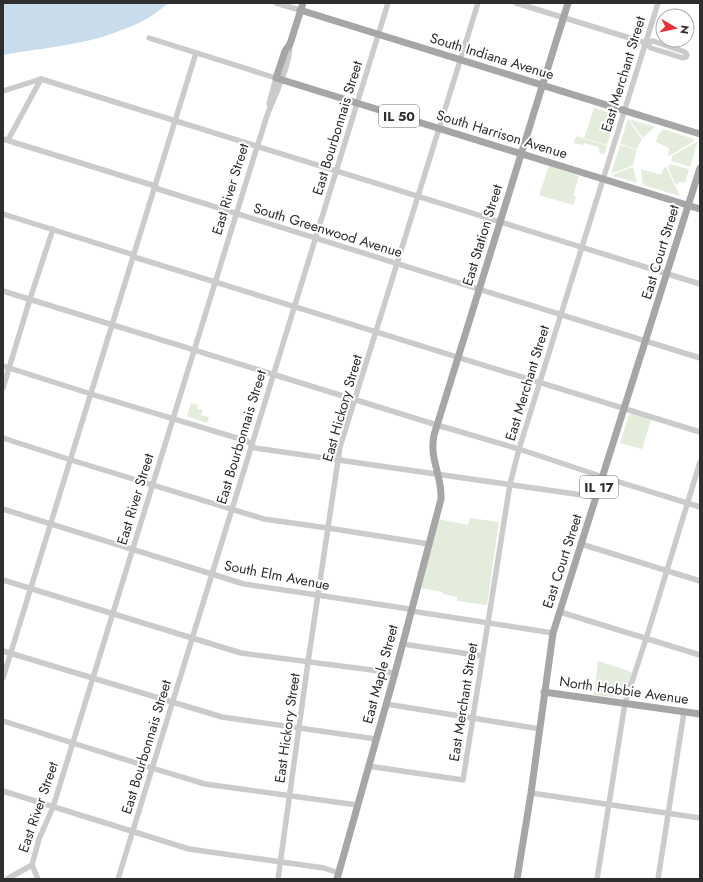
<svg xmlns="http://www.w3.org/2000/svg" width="703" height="882" font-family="Jost,sans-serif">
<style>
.green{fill:#e4ecdc}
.water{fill:#c8dcec}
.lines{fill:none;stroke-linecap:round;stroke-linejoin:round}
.minor{stroke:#cbcbcb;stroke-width:5.5}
.major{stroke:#a6a6a6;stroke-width:7}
.labels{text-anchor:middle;stroke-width:4;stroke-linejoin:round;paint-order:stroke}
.shield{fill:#fff;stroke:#6d6d6d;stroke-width:1}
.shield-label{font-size:13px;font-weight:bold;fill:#2e2e2e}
.street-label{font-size:14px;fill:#2e2e2e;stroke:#fff}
</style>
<rect width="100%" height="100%" fill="#fff"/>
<g class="green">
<polygon points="594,108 616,115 607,145 584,138"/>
<polygon points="628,119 642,139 637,149 620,144"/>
<polygon points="629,119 655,127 643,138"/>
<polygon points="663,129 694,139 693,142 669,156 668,155 669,148 656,142 658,135"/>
<polygon points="576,136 607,146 604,155 600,153 598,147 584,143 583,145 574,143"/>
<polygon points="698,141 690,167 682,164 671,161 672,156"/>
<polygon points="620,145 637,150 633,165 611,174"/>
<polygon points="669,164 689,169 685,183 680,182 676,185 668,168"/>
<polygon points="549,166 579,176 573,196 576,197 573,205 539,195"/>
<polygon points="633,167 637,183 611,175 612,175"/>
<polygon points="666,167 680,196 643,185 641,169 658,174 661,174 664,168"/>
<polygon points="191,403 198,405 197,409 203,410 201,415 209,417 207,423 187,416"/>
<polygon points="633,414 651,420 642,449 620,443 628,418 629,415"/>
<polygon points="470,518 499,522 487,605 457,601 457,597 443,594 443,592 420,588 438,519 468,525"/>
<polygon points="598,661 632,672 624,698 594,695"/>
</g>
<path class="water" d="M3 3H170C163 6 159 11 153 15 141 23 127 28 114 33 78 46 40 48 3 55Z"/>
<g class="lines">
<g class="minor">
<polyline points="276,3 300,10"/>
<polyline points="516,3 646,43 651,48 683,58 686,57 687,55 685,52 653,41 646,43"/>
<polyline points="149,38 276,78 269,104"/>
<polyline points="3,91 41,79 700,284"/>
<polyline points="3,139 155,186 158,189 700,358"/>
<polyline points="8,140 41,79"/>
<polyline points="3,214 131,254 134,257 700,432"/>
<polyline points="3,291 437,425 519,449 603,477 700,507"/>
<polyline points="3,366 91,394 247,441 255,448 596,497"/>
<polyline points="3,388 30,299 53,229"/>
<polyline points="3,438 71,460 264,519 328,528 429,544"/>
<polyline points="3,509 244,584 403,608 408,609 411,611 553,633"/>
<polyline points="581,544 700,581"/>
<polyline points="3,580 241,653 395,673"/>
<polyline points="560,612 700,655"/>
<polyline points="403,644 482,656"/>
<polyline points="3,651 222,717 376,739"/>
<polyline points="3,678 196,53"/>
<polyline points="386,704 540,729"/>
<polyline points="3,721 152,768 205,784 357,805"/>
<polyline points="368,766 463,780 510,484 519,449 658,3"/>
<polyline points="3,791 189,849 324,868 339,873"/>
<polyline points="531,793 700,818"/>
<polyline points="32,865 38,879"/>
<path d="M7 879 32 865 39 839 53 807 257 147C261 136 264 124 268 113 276 93 290 65 290 44"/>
<polyline points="118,879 388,3"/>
<polyline points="278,879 308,662 340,447 478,3"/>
<polyline points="597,879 625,703 646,639 700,462"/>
<polyline points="658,879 684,712"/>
</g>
<g class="major">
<polyline points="303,3 290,44 285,51 276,78 700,209"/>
<polyline points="300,10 700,134"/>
<polyline points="544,692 700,714"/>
<path d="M337 879 395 673 441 499C442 474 429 460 434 435L568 3"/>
<polyline points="517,879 531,793 553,633 700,168"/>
</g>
</g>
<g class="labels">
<g class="shield">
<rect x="379" y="105" width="40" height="22" rx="3"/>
<rect x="580" y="476" width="38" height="22" rx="3"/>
</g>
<g class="shield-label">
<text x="399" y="121">IL 50</text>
<text x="599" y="492">IL 17</text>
</g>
<g class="street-label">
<text transform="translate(492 56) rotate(17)" y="5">South Indiana Avenue</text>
<text transform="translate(623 74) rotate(-73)" y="5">East Merchant Street</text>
<text transform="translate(337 128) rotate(-73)" y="5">East Bourbonnais Street</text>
<text transform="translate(502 134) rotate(17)" y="5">South Harrison Avenue</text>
<text transform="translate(230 189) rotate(-73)" y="5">East River Street</text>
<text transform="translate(328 230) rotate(17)" y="5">South Greenwood Avenue</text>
<text transform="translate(482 235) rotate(-73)" y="5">East Station Street</text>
<text transform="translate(660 252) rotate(-73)" y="5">East Court Street</text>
<text transform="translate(527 383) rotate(-73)" y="5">East Merchant Street</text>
<text transform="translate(342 408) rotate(-74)" y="5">East Hickory Street</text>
<text transform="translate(241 437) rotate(-73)" y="5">East Bourbonnais Street</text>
<text transform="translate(135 499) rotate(-73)" y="5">East River Street</text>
<text transform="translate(562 561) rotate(-72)" y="5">East Court Street</text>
<text transform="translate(277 575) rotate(11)" y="5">South Elm Avenue</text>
<text transform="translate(380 674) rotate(-75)" y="5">East Maple Street</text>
<text transform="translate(624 690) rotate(8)" y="5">North Hobbie Avenue</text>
<text transform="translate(463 702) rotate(-81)" y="5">East Merchant Street</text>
<text transform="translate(287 728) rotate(-82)" y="5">East Hickory Street</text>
<text transform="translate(146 747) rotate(-73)" y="5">East Bourbonnais Street</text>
<text transform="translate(38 807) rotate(-71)" y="5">East River Street</text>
</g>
</g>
<rect width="703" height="882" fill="none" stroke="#2e2e2e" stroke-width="8"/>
<g transform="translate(675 28) rotate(99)"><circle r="19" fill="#ffffff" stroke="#ababab"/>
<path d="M0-3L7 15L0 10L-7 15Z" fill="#e63034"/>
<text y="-6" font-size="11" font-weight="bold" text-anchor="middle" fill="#2e2e2e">N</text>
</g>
</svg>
